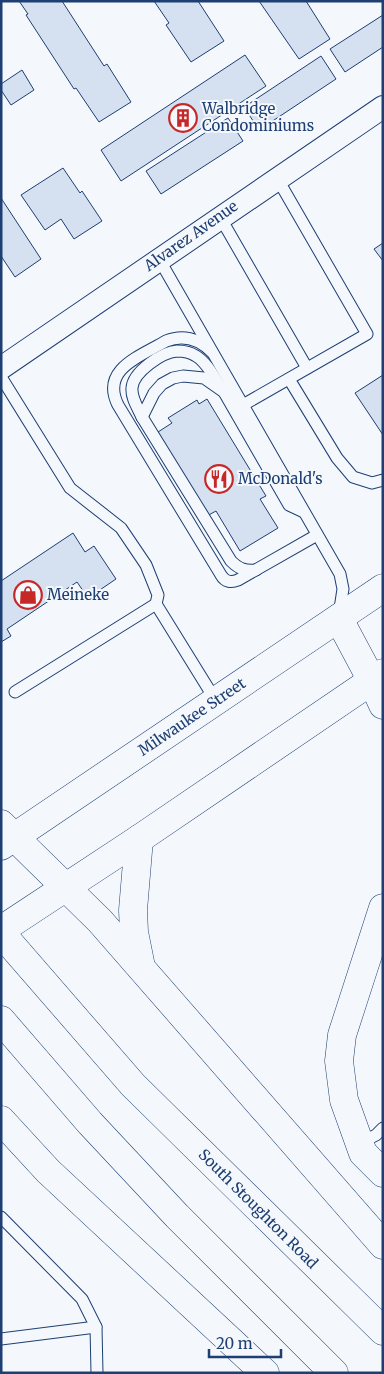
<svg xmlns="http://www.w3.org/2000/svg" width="384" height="1374" font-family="Merriweather,serif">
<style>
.building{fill:#d5e0f0;stroke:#1d3f73}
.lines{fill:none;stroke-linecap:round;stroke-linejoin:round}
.service-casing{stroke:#1d3f73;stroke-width:13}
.minor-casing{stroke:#1d3f73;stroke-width:24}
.tertiary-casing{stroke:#1d3f73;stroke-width:29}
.primary-casing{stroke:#1d3f73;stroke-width:29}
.service{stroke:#f4f7fb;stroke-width:11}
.minor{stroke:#f4f7fb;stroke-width:22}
.tertiary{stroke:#f4f7fb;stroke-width:28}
.primary{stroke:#f4f7fb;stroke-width:28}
.labels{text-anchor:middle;stroke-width:4;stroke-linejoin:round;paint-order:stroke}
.poi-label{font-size:15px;fill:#1d3f73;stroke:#f4f7fb;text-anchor:start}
.street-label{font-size:15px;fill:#1d3f73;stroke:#f4f7fb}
</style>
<rect width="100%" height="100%" fill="#f4f7fb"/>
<g class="building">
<polygon points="19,1 62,1 104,66 107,64 131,102 99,122 76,88 74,89 26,15 28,14"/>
<polygon points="154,1 198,1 224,41 191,62 166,25 169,23"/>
<polygon points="259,1 306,1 330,39 299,59"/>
<polygon points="383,15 383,47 345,72 330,49"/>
<polygon points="245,55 266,86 121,181 101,150"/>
<polygon points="321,56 336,79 259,130 244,107"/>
<polygon points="22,70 34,90 11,105 1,90 1,84"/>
<polygon points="228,118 243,141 161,194 146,171"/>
<polygon points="63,168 80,193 82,191 102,221 74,239 61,219 45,230 21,195"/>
<polygon points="1,198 41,259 15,277 1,256"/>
<polygon points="383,243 383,261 374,249"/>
<polygon points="383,375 383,435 355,393"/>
<polygon points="207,399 266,496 260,499 278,528 240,551 216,511 205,517 158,432 172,423 168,418 197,400 199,404"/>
<polygon points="73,533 85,552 94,546 116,579 88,598 77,582 7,629 11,636 1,642 1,581"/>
</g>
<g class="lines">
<defs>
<g id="service">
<polyline points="220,217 307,368"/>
<polyline points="159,259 340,574 343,589 339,615"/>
<path d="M212 352C199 339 184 334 166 341 141 356 100 369 118 405L221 575C225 582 231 583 238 580L317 535"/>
<polyline points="1,377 70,488 121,528 146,565 158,595 156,604 216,701"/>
<polyline points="289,379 337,458 353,477 372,483 383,480"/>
<path d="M224 392C216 381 208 363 196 356 190 352 183 351 177 351 162 352 133 372 132 388 131 398 138 408 142 417L231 561C239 569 245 571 256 570"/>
<polyline points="243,405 367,334 277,178"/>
<polyline points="142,417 154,393 162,384 173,378 183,376 204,378 224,392 289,505 304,512"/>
<polyline points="15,692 156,604"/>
<polyline points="360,1143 376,1135 383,1128"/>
<polyline points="1,1217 82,1299 96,1327 97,1373"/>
<polyline points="1,1339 96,1327"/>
</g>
<polyline id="minor" points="1,368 383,107"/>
<g id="tertiary">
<polyline points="339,619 372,681 383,705"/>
<polyline points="1,846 383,588"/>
<polyline points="383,908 342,1035 339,1061 344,1100 363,1153 383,1173"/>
<polyline points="1,930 139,839 383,673"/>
</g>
<g id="primary">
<polyline points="1,824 100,921 383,1245"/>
<polyline points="139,839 133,910 134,932 141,967"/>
<polyline points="1,933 133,1085 383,1331"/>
<polyline points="1,1020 90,1123 177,1216 334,1373"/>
<polyline points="1,1120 48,1171 265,1373"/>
</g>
</defs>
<use href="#service" class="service-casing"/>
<use href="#minor" class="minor-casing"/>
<use href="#tertiary" class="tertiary-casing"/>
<use href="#primary" class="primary-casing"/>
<use href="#service" class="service"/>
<use href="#minor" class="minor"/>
<use href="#tertiary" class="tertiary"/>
<use href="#primary" class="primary"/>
</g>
<defs>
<symbol id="building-ring" viewBox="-11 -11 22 22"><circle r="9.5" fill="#f4f7fb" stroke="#c62828" stroke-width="1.5"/><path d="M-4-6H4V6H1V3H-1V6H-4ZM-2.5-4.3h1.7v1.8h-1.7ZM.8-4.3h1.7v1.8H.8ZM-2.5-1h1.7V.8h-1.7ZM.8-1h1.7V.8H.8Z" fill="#c62828"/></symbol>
<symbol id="restaurant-ring" viewBox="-11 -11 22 22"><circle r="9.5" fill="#f4f7fb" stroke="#c62828" stroke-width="1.5"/><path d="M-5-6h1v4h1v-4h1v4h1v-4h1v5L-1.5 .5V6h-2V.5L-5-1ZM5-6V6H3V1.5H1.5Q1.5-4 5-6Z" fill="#c62828"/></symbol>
<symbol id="shop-ring" viewBox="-11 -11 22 22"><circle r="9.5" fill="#f4f7fb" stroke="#c62828" stroke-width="1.5"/><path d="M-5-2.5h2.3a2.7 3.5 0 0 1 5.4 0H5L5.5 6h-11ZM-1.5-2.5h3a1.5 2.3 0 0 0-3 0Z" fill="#c62828"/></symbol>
</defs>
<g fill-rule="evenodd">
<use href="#building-ring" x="167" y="102" width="32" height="32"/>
<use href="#restaurant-ring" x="203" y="463" width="32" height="32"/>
<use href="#shop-ring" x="12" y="579" width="32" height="32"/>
</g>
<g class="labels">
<g class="poi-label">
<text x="202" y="114">Walbridge<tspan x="202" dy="17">Condominiums</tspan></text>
<text x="238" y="484">McDonald's</text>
<text x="47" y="600">Meineke</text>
</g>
<g class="street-label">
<text transform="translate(191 236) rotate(-35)" y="5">Alvarez Avenue</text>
<text transform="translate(192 717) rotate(-34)" y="5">Milwaukee Street</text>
<text transform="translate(258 1209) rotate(45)" y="5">South Stoughton Road</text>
</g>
</g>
<rect width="384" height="1374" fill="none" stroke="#1d3f73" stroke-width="5"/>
<path d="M209 1349v8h72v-8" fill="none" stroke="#1d3f73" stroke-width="2.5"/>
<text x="216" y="1349" font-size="15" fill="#1d3f73" stroke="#f4f7fb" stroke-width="4" paint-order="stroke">20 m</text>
</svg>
